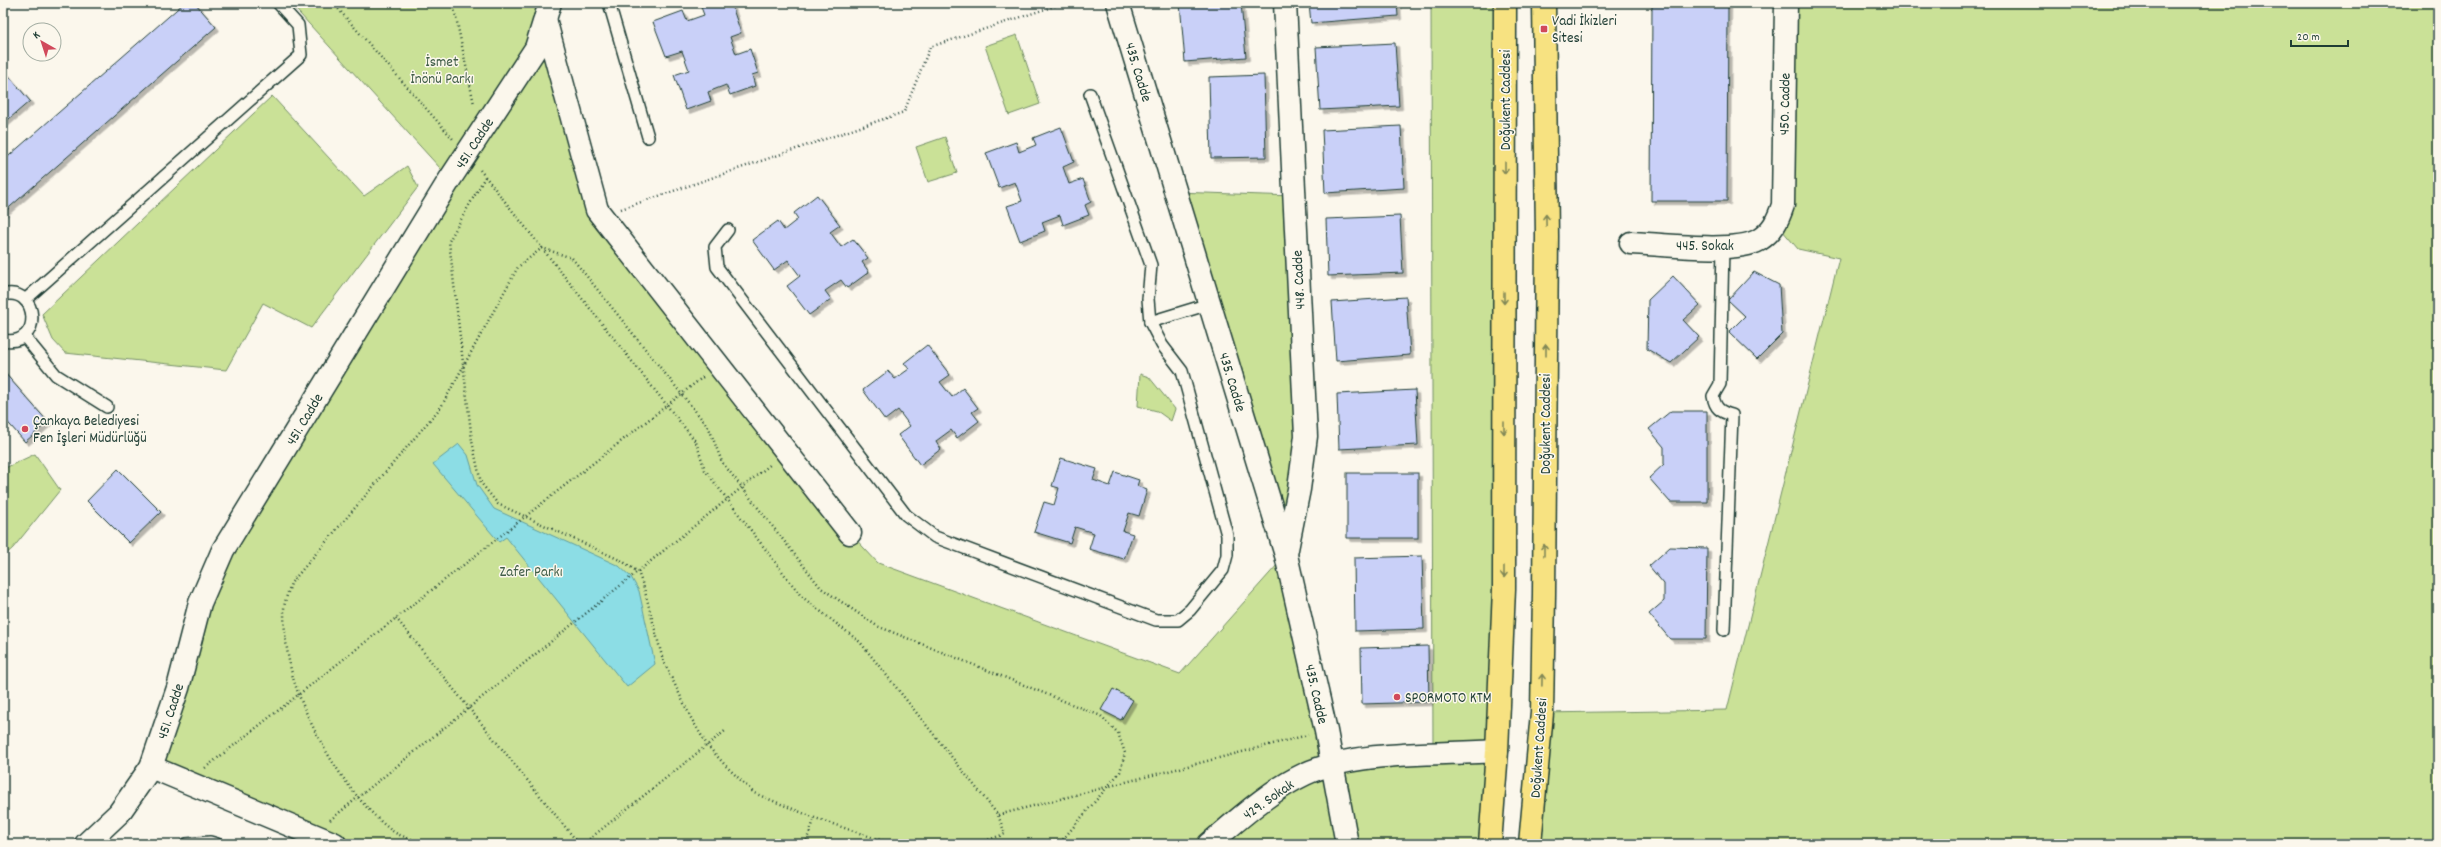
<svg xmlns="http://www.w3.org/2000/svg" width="2441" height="847" font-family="Dekko,sans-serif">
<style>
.green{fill:#cae197;stroke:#748f66}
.water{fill:#8cdde5;stroke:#609d9e}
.building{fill:#c9d0f8;stroke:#1f3d34;filter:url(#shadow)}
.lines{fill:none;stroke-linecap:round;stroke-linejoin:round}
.lane-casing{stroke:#1f3d34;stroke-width:14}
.street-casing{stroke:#1f3d34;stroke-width:25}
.secondary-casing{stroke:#1f3d34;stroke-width:25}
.primary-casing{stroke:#1f3d34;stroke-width:25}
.path{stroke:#1f3d34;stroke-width:2.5;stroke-dasharray:1 3;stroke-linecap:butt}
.lane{stroke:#fbf7ec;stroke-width:11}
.street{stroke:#fbf7ec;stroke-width:22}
.secondary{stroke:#fbf7ec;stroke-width:22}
.primary{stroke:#f7e281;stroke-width:22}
.oneway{stroke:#808757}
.poi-dot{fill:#d1495b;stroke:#fbf7ec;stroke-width:1.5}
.labels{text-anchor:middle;stroke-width:3;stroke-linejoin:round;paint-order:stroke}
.poi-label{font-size:15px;fill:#1f3d34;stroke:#fbf7ec;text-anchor:start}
.park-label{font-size:15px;fill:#415e48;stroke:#fbf7ec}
.street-label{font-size:15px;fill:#1f3d34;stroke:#fbf7ec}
</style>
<defs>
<filter id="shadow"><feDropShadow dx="3.5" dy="3.5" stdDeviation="0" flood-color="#0004"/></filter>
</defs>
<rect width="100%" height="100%" fill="#fbf7ec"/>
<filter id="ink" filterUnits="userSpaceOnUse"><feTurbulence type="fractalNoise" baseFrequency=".025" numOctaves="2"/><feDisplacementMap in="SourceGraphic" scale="8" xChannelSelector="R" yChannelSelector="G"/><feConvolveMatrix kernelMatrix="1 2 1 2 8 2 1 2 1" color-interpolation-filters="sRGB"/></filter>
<g filter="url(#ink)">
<g class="green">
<polygon points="290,3 550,3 597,210 850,533 878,563 1180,674 1286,555 1175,192 1294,196 1306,436 1286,555 1333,764 1433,755 1431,3 1505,3 1488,844 1228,844 1220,834 1209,844 335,844 151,767 200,603 450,179"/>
<polygon points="1786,3 2438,3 2438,844 1530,844 1542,713 1727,710 1839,258 1798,249 1777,224"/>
<polygon points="1017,35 1040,104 1009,115 985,46"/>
<polygon points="272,96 364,196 407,166 418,187 311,328 263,303 226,370 65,353 53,340 42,314"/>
<polygon points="945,137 957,173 928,182 916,147"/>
<polygon points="1140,374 1149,377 1175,409 1171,421 1157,411 1138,406"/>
<polygon points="35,454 60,490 13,548 3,557 3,469"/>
</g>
<polygon class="water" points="459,444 468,455 477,485 494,509 619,566 631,577 639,591 655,664 627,687 506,537 499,542 433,464"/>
<g class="building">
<polygon points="184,3 195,3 216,27 3,213 3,161"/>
<polygon points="712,3 731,3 741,33 730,37 736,54 750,49 758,73 752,75 755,86 730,95 726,85 708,92 711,101 686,110 674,75 689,70 682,51 666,56 653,22 683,11 687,21 704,15 701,7"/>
<polygon points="1180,3 1241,3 1246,57 1185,62"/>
<polygon points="1309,3 1397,3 1398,16 1311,23"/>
<polygon points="1652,3 1728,3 1727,201 1651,201"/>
<polygon points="1395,43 1399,106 1320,110 1316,47"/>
<polygon points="3,69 30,101 3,124"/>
<polygon points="1264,75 1266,157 1211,158 1209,77"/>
<polygon points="1401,126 1404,188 1325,193 1322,130"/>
<polygon points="1061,127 1074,162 1063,167 1069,184 1083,179 1091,202 1085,205 1089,215 1063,225 1060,215 1042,222 1045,231 1020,241 1007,206 1022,201 1015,182 999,188 986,153 1016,142 1019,152 1036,145 1033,138"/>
<polygon points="817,195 840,225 830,232 841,247 853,239 868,258 862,262 869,272 847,288 841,280 825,291 831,299 809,315 787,286 800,276 788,260 774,270 752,240 778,221 784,230 798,219 794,213"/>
<polygon points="1400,216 1403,273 1328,276 1326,219"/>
<polygon points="1754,272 1779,285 1782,334 1757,359 1729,332 1745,316 1728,300"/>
<polygon points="1673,276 1700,305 1683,320 1699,337 1671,363 1647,349 1648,300"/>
<polygon points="1406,297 1410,355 1336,361 1332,302"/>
<polygon points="927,345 950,375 940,382 952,397 963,388 978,408 972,412 979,421 957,438 951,430 936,441 941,449 920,465 898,435 910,426 898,410 885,420 863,390 888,371 895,379 909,369 904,363"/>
<polygon points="3,371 48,422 25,442 3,417"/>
<polygon points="1415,390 1418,445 1339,449 1337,394"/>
<polygon points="1671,411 1707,411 1707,502 1670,502 1649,478 1664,464 1664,447 1649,429"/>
<polygon points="1061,458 1097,469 1093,480 1110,486 1115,472 1139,480 1137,486 1147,490 1139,516 1129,513 1123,531 1133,534 1124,559 1089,549 1094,533 1075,527 1070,543 1034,532 1044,502 1054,505 1059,488 1052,486"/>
<polygon points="118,469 161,512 129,543 87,501"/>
<rect x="1347" y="473" width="71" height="65"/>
<polygon points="1670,547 1707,548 1706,639 1670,639 1649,614 1664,601 1664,584 1649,566"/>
<polygon points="1422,556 1424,629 1355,631 1354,558"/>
<polygon points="1428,646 1429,702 1362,704 1361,648"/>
<polygon points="1113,689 1133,700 1121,720 1101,710"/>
</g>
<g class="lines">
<defs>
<g id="lane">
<polyline points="609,3 648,137"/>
<polyline points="728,230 715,247 717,267 906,515 935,537 1156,620 1178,620 1190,610 1223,570 1227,555 1227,535 1182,371 1162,345 1150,322 1148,299 1151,265 1090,94"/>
<path d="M1723 247 1720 384 1713 396C1715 408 1720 412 1732 415L1724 630"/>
<path d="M3 295C39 285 44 348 3 340"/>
<polyline points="25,300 301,55 298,25 278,3"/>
<polyline points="1150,322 1209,304"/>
<polyline points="24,336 56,375 107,407"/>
<polyline points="186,844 210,842 217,844"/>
</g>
<g id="street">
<polyline points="1118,3 1286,555 1326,731 1347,844"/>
<polyline points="1285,3 1306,436 1299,489 1286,554"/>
<polyline points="545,19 597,210 850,533"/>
<path d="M1631 243C1660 244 1735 254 1759 240 1773 231 1778 220 1783 205L1786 3"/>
<polyline points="151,767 335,844"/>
<path d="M1209 844C1239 819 1269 791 1305 774 1358 750 1438 755 1497 751"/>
</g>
<polyline id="secondary" points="86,844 119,813 151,767 178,688 200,603 223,550 450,179 536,48 550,3"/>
<g id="primary">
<polyline points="1490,844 1497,751 1504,589 1505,3"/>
<polyline points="1530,844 1542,713 1544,594 1547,236 1544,3"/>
</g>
</defs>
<use href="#lane" class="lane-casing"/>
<use href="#street" class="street-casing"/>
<use href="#secondary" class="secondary-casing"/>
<use href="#primary" class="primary-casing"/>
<g class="path">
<polyline points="333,3 453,139"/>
<polyline points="453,3 474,104"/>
<polyline points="336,6 340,3"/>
<polyline points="480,170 696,442 705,470 801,596 860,642 998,815 1005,834 976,844"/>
<polyline points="485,177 449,241 472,441 481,483 498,504 622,561 638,572 644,588 663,660 691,718 707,745 725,765 754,793 815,818 892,844"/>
<polyline points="621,209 904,112 930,47 1064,3"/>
<polyline points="396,618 579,844"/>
<polyline points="205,768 703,377"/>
<polyline points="998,815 1308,735"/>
<polyline points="330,820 771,464"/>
<path d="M427 844C416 840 400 837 391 830 350 798 313 736 296 687 288 664 284 634 284 610 284 601 289 591 291 583L441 407 518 267 542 248 572 258 709 428 722 462 821 588 877 626 1101 716 1118 733 1125 753 1120 772 1059 844"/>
<polyline points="583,844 725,731"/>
<polyline points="805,844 815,818"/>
</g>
<use href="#lane" class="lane"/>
<use href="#street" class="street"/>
<use href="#secondary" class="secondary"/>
<use href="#primary" class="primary"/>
</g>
<defs><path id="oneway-shaft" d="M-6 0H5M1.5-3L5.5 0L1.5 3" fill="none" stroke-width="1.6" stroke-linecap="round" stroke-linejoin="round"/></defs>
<g class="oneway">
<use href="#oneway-shaft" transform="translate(1505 168) rotate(90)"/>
<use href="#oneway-shaft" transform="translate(1546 220) rotate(-91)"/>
<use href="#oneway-shaft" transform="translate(1504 298) rotate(90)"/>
<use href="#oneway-shaft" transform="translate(1546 350) rotate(-90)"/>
<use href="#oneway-shaft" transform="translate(1504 428) rotate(90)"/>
<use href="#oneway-shaft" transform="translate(1544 550) rotate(-90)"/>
<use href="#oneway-shaft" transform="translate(1504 572) rotate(90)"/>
<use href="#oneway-shaft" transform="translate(1542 680) rotate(-89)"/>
</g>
</g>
<g class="poi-dot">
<rect x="1540" y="25" width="8" height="8" rx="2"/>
<circle cx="25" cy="429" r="4"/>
<circle cx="1397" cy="697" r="4"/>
</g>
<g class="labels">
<g class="poi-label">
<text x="1552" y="25">Vadi İkizleri<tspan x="1552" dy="17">Sitesi</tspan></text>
<text x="33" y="425">Çankaya Belediyesi<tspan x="33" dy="17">Fen İşleri Müdürlüğü</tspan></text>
<text x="1405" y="702">SPORMOTO KTM</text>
</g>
<g class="park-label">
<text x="442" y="66">İsmet<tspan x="442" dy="17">İnönü Parkı</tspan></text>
<text x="531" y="576">Zafer Parkı</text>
</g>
<g class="street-label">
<text transform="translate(1139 72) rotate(73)" y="5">435. Cadde</text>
<text transform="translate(1505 100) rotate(-90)" y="5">Doğukent Caddesi</text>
<text transform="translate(1784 104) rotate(-89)" y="5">450. Cadde</text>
<text transform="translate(474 143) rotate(-57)" y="5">451. Cadde</text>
<text x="1705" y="250">445. Sokak</text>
<text transform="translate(1298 280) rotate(-93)" y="5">448. Cadde</text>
<text transform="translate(1233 382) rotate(73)" y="5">435. Cadde</text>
<text transform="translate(304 419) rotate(-59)" y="5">451. Cadde</text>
<text transform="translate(1545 424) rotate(-90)" y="5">Doğukent Caddesi</text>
<text transform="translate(1317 694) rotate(77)" y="5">435. Cadde</text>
<text transform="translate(170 711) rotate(-72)" y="5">451. Cadde</text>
<text transform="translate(1538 748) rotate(-86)" y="5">Doğukent Caddesi</text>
<text transform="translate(1268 799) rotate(-35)" y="5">429. Sokak</text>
</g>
</g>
<rect width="2441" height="847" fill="none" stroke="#fbf7ec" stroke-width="16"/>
<rect x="8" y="8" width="2425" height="831" fill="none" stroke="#1f3d34" stroke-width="1.5" filter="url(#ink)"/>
<g transform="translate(42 42) rotate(321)"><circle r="19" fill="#fbf7ec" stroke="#a3ada2"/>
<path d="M0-3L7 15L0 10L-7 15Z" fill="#d1495b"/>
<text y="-6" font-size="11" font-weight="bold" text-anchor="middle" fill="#1f3d34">K</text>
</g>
<path d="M2291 40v6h57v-6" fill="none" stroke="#1f3d34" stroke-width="2"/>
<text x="2297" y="40" font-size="12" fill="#1f3d34" stroke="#fbf7ec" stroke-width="3" paint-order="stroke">20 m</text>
</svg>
